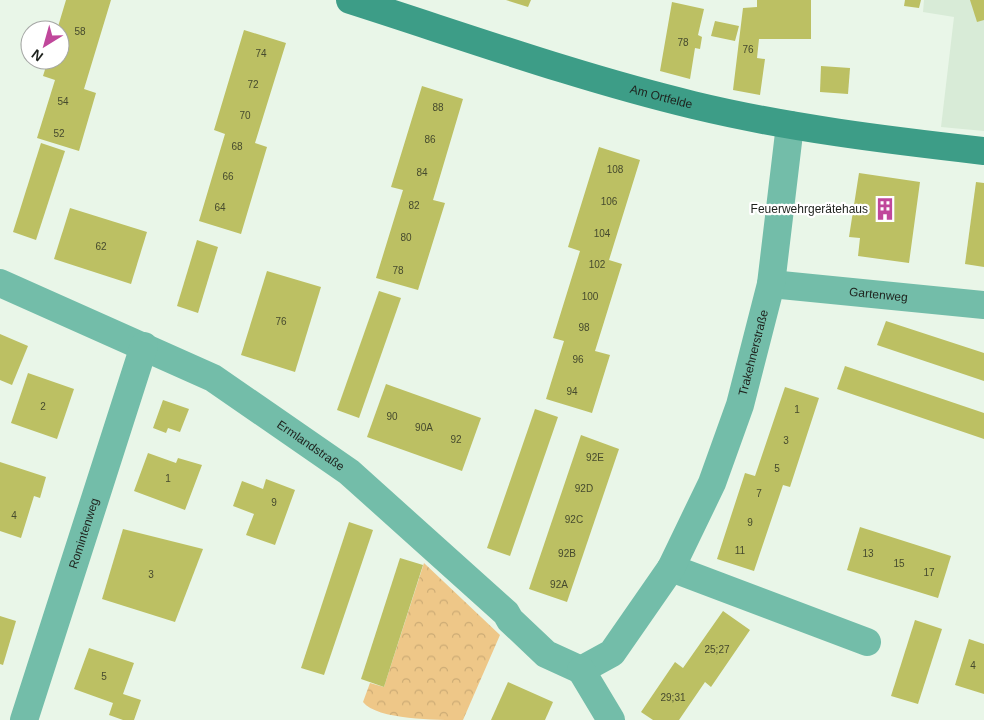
<svg xmlns="http://www.w3.org/2000/svg" width="984" height="720" font-family="Helvetica,sans-serif">
<style>
.built{fill:#d8ebd7}
.park{fill:url(#park-crowns)}
.building{fill:#bcc063}
.lines{fill:none;stroke-linecap:round;stroke-linejoin:round}
.street{stroke:#73bda9;stroke-width:28}
.secondary{stroke:#3d9d87;stroke-width:28}
.labels{text-anchor:middle;stroke-width:4.5;stroke-linejoin:round;paint-order:stroke}
.number-label{font-size:10px;fill:#464a2e}
.street-label{font-size:12px;fill:#1e221d;stroke:#fff}
.poi-label{font-size:12px;fill:#1e221d;stroke:#fff;text-anchor:end}
</style>
<defs>
<pattern id="park-crowns" width="20" height="18" patternUnits="userSpaceOnUse" patternTransform="scale(1.25)"><rect width="20" height="18" fill="#eec788"/><path d="M2 6a3 3 0 1 1 6 0M12 15a3 3 0 1 1 6 0" fill="none" stroke="#ccab75"/></pattern>
</defs>
<rect width="100%" height="100%" fill="#e9f6e8"/>
<polygon class="built" points="924,0 984,0 984,131 941,127 954,17 923,12"/>
<path class="park" d="M424 563 500 635 463 720C437 720 377 720 363 702L370 683 384 687Z"/>
<g class="building">
<polygon points="66,0 111,0 84,89 96,93 79,151 37,138 55,80 43,76 48,60 60,60 60,30 57,30"/>
<polygon points="506,0 531,0 528,7"/>
<polygon points="757,0 811,0 811,39 759,39 757,58 765,59 760,95 733,90 743,8 757,7"/>
<polygon points="905,0 921,0 919,8 904,6"/>
<polygon points="970,0 984,0 984,20 977,22"/>
<polygon points="672,2 704,9 698,35 702,37 700,49 695,48 690,79 660,71"/>
<polygon points="715,21 739,26 735,41 711,36"/>
<polygon points="244,30 286,43 255,143 267,147 241,234 199,221 225,134 214,130"/>
<polygon points="821,66 850,68 848,94 820,92"/>
<polygon points="422,86 463,99 433,200 445,203 418,290 376,278 403,190 391,187"/>
<polygon points="41,143 65,151 36,240 13,232"/>
<polygon points="599,147 640,160 609,260 622,264 595,351 610,355 592,413 546,399 564,341 553,338 580,251 568,247"/>
<polygon points="859,173 920,182 909,263 858,256 860,238 849,237"/>
<polygon points="976,182 984,183 984,267 965,264"/>
<polygon points="70,208 147,232 131,284 54,259"/>
<polygon points="197,240 218,247 198,313 177,306"/>
<polygon points="267,271 321,287 295,372 241,355"/>
<polygon points="379,291 401,298 359,418 337,410"/>
<polygon points="886,321 984,353 984,381 877,345"/>
<polygon points="0,334 28,346 12,385 0,380"/>
<polygon points="845,366 984,413 984,439 837,389"/>
<polygon points="28,373 74,389 57,439 11,423"/>
<polygon points="386,384 481,418 462,471 367,437"/>
<polygon points="785,387 819,398 790,487 783,485 754,571 717,559 745,473 755,476"/>
<polygon points="163,400 189,409 180,432 168,428 166,433 153,428"/>
<polygon points="535,409 558,417 510,556 487,548"/>
<polygon points="581,435 619,449 567,602 529,589"/>
<polygon points="148,453 176,463 178,458 202,465 185,510 134,491"/>
<polygon points="0,462 46,477 40,498 34,496 21,538 0,531"/>
<polygon points="266,479 295,490 275,545 246,535 254,514 233,506 242,481 263,489"/>
<polygon points="349,522 373,530 324,675 301,668"/>
<polygon points="860,527 951,556 938,598 847,570"/>
<polygon points="123,529 203,549 175,622 102,599"/>
<polygon points="400,558 423,565 384,687 361,679"/>
<polygon points="723,611 750,630 711,687 705,682 679,720 653,720 641,712 675,662 683,668"/>
<polygon points="0,616 16,621 3,665 0,664"/>
<polygon points="915,620 942,629 918,704 891,696"/>
<polygon points="969,639 984,644 984,694 955,685"/>
<polygon points="89,648 134,663 123,694 141,700 134,720 123,720 109,715 113,703 74,689"/>
<polygon points="508,682 553,702 545,720 491,720"/>
</g>
<g class="lines">
<g class="street">
<path id="s1" d="M0 283 213 378 349 472 506 613 510 620 546 654 581 670"/>
<path id="s2" d="M771 284 984 305"/>
<polyline points="671,568 867,642"/>
<path id="s3" d="M581 670 612 653 671 568 712 483 740 405 771 284 790 125"/>
<polyline points="581,670 611,720"/>
<path id="s4" d="M24 720 144 346"/>
</g>
<path class="secondary" id="s5" d="M350 0C463 36 577 77 693 105 788 128 887 140 984 151"/>
</g>
<defs>
<symbol id="building-bare" viewBox="-9 -9 18 18"><path d="M-4-6H4V6H1V3H-1V6H-4ZM-2.5-4.3h1.7v1.8h-1.7ZM.8-4.3h1.7v1.8H.8ZM-2.5-1h1.7V.8h-1.7ZM.8-1h1.7V.8H.8Z" fill="#c0479b" stroke="#fff" stroke-width="2.5" paint-order="stroke"/></symbol>
</defs>
<g fill-rule="evenodd">
<use href="#building-bare" x="869" y="193" width="32" height="32"/>
</g>
<g class="labels">
<g class="number-label">
<text x="80" y="35">58</text>
<text x="683" y="46">78</text>
<text x="748" y="53">76</text>
<text x="261" y="57">74</text>
<text x="253" y="88">72</text>
<text x="63" y="105">54</text>
<text x="438" y="111">88</text>
<text x="245" y="119">70</text>
<text x="59" y="137">52</text>
<text x="430" y="143">86</text>
<text x="237" y="150">68</text>
<text x="615" y="173">108</text>
<text x="422" y="176">84</text>
<text x="228" y="180">66</text>
<text x="609" y="205">106</text>
<text x="414" y="209">82</text>
<text x="220" y="211">64</text>
<text x="602" y="237">104</text>
<text x="406" y="241">80</text>
<text x="101" y="250">62</text>
<text x="597" y="268">102</text>
<text x="398" y="274">78</text>
<text x="590" y="300">100</text>
<text x="281" y="325">76</text>
<text x="584" y="331">98</text>
<text x="578" y="363">96</text>
<text x="572" y="395">94</text>
<text x="43" y="410">2</text>
<text x="797" y="413">1</text>
<text x="392" y="420">90</text>
<text x="424" y="431">90A</text>
<text x="456" y="443">92</text>
<text x="786" y="444">3</text>
<text x="595" y="461">92E</text>
<text x="777" y="472">5</text>
<text x="168" y="482">1</text>
<text x="584" y="492">92D</text>
<text x="759" y="497">7</text>
<text x="274" y="506">9</text>
<text x="14" y="519">4</text>
<text x="574" y="523">92C</text>
<text x="750" y="526">9</text>
<text x="740" y="554">11</text>
<text x="567" y="557">92B</text>
<text x="868" y="557">13</text>
<text x="899" y="567">15</text>
<text x="929" y="576">17</text>
<text x="151" y="578">3</text>
<text x="559" y="588">92A</text>
<text x="717" y="653">25;27</text>
<text x="973" y="669">4</text>
<text x="104" y="680">5</text>
<text x="673" y="701">29;31</text>
</g>
<g class="street-label">
<text dy="4" stroke="none"><textPath href="#s5" startOffset="326">Am Ortfelde</textPath></text>
<text dy="4" stroke="none"><textPath href="#s2" startOffset="108">Gartenweg</textPath></text>
<text dy="4" stroke="none"><textPath href="#s3" startOffset="370">Trakehnerstraße</textPath></text>
<text dy="4" stroke="none"><textPath href="#s1" startOffset="352">Ermlandstraße</textPath></text>
<text dy="4" stroke="none"><textPath href="#s4" startOffset="196">Romintenweg</textPath></text>
</g>
<g class="poi-label">
<text x="868" y="213">Feuerwehrgerätehaus</text>
</g>
</g>
<g transform="translate(45 45) rotate(217)"><circle r="24" fill="#ffffff" stroke="#a5a7a5"/>
<path d="M0-4L9 19L0 12L-9 19Z" fill="#c0479b"/>
<text y="-8" font-size="14" font-weight="bold" text-anchor="middle" fill="#1e221d">N</text>
</g>
</svg>
